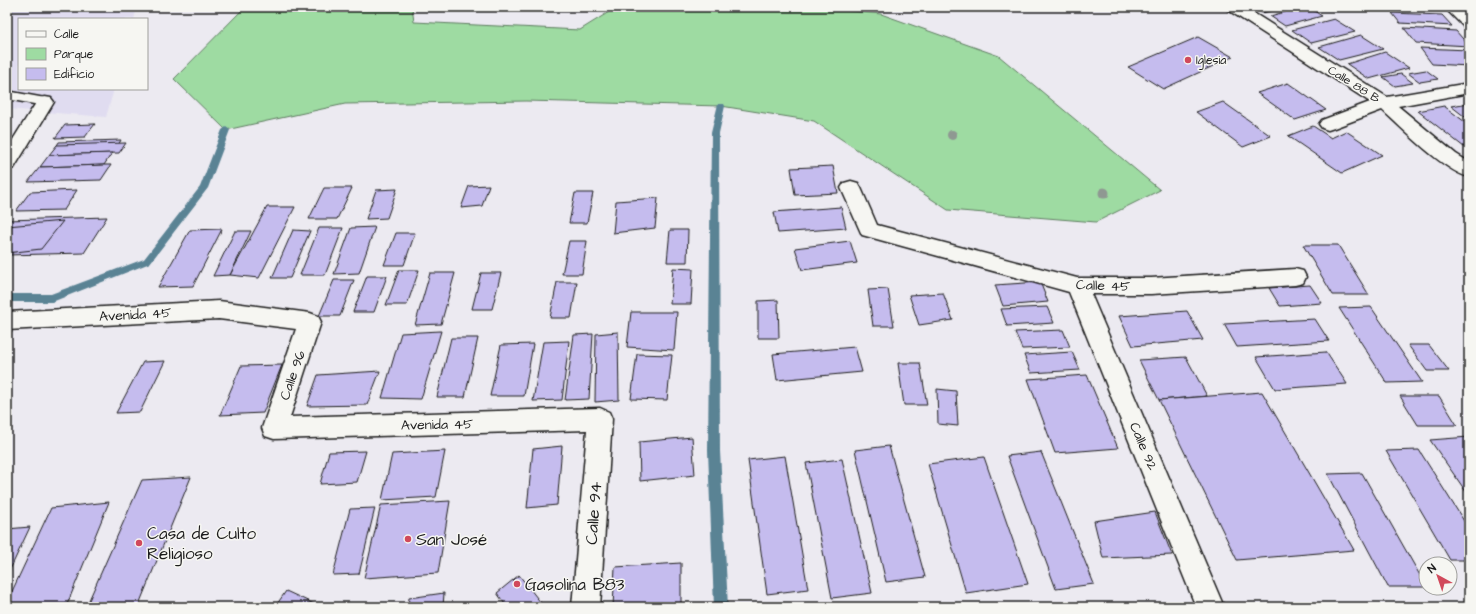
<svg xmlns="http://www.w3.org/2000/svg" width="1476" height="614" font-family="'Architects Daughter',sans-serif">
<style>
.built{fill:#e0dcf0}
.green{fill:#9edba2;stroke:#5d7c5f}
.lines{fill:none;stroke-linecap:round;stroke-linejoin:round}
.stream{fill:#5a8394;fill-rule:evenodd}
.building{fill:#c5bcee;stroke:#1c1c1c}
.service-casing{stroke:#1c1c1c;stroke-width:3}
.minor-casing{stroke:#1c1c1c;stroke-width:3}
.service{fill:#f6f6f2;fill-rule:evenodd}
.minor{fill:#f6f6f2;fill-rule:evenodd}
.tree{fill:#8f9892}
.poi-dot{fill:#d1495b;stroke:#f6f6f2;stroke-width:1.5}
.labels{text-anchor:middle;stroke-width:3;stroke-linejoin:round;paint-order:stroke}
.far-poi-label{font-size:12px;fill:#1c1c1c;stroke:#f6f6f2;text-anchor:start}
.far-street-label{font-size:12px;fill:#1c1c1c;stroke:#f6f6f2}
.street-label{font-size:14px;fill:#1c1c1c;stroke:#f6f6f2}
.near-street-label{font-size:17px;fill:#1c1c1c;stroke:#f6f6f2}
.near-poi-label{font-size:17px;fill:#1c1c1c;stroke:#f6f6f2;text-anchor:start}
</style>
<rect width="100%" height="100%" fill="#eceaf1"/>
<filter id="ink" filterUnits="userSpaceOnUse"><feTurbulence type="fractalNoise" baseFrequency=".025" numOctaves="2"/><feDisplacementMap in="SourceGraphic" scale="8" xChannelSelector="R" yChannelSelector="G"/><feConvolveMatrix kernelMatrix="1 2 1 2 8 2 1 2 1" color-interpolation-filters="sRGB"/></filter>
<g filter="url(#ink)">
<polygon class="built" points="7,7 137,7 134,19 19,19 19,89 114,89 106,117 7,109"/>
<polygon class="green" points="245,7 412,7 414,22 580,30 617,7 813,7 881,14 999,56 1160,190 1096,222 948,210 814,121 721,106 526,101 345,104 226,130 174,79"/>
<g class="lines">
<g class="stream">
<polygon points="718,104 724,104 725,106 719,133 720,451 728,607 714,607 708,451 711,133"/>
<polygon points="226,127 230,130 208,188 150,263 52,302 7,302 7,294 51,294 144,259 200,187 222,130"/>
</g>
</g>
<g class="building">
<polygon points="1254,7 1286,7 1262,13"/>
<polygon points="1303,7 1308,7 1322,16 1285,26 1270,16"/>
<polygon points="1384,7 1432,7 1435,10 1385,8"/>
<polygon points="1392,13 1442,15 1452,26 1400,23"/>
<polygon points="1334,19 1355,32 1311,43 1292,30"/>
<polygon points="1404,28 1456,31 1469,46 1416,43"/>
<polygon points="1361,35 1383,49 1339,60 1319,47"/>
<polygon points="1198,37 1233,57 1163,89 1128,67"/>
<polygon points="1420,48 1469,50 1469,66 1432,64"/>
<polygon points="1385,52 1409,68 1369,79 1347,64"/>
<polygon points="1426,70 1438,79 1420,82 1408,73"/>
<polygon points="1401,74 1413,83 1395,86 1383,77"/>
<polygon points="1288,83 1326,110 1295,120 1257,93"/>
<polygon points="1223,102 1271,136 1243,147 1196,112"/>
<polygon points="1469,103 1469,120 1451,106"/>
<polygon points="1444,106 1469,125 1469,151 1418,111"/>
<polygon points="95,124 85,137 55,138 65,125"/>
<polygon points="1313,126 1331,138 1346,131 1382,155 1342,173 1288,136"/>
<polygon points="121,140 116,149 54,150 59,142"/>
<polygon points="126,143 119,153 49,155 57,145"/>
<polygon points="112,153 104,165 40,167 49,155"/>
<polygon points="104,165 111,165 101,180 28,182 40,167"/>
<polygon points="833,166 838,193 795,195 791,168"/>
<polygon points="489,185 482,206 461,208 469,186"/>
<polygon points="324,188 352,188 337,219 309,219"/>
<polygon points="397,189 387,218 366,219 376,190"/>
<polygon points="77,190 64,210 16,211 30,192"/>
<polygon points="575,193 593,193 587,223 569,223"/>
<polygon points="658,198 655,228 613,233 616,201"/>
<polygon points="267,207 295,207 259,278 230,275"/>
<polygon points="841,207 846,228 778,233 774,212"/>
<polygon points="107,217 84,253 7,255 7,220"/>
<polygon points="63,221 41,249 7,253 7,226"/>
<polygon points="375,227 359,273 334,274 351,228"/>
<polygon points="319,228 343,228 325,275 300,275"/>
<polygon points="222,229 193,286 158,287 190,230"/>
<polygon points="293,230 310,231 290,278 272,278"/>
<polygon points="670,230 688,230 687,262 667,262"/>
<polygon points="235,231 251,231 230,275 213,276"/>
<polygon points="396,233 415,233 404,265 384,265"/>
<polygon points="569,241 587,241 582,274 562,274"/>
<polygon points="850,241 857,263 802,270 795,248"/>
<polygon points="1303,245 1338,245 1369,295 1333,295"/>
<polygon points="673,268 693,269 691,304 670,304"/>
<polygon points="399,270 419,270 407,305 386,305"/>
<polygon points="430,273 455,273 441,324 415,325"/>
<polygon points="481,273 501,273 492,309 472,309"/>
<polygon points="367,276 387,276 374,312 353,312"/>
<polygon points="334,280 354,280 340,316 319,316"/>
<polygon points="557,282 577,282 571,318 550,318"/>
<polygon points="1040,282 1048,302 1003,306 995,285"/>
<polygon points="1310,285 1322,303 1280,306 1269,288"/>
<polygon points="888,289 894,326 873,326 868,290"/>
<polygon points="943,293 953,320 919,325 909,295"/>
<polygon points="778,300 779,338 758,338 758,301"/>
<polygon points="1047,307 1054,323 1007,326 1001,309"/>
<polygon points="1371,307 1422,382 1387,383 1339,308"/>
<polygon points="1187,311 1203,340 1133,346 1119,316"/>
<polygon points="631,312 677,312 674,350 627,347"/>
<polygon points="1315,319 1329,341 1237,347 1224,324"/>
<polygon points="1063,330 1070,347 1022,349 1015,332"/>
<polygon points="441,331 421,399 382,398 401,333"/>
<polygon points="618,332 619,400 595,402 596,334"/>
<polygon points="593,334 589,399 565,400 574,335"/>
<polygon points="451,338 478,338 465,397 437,397"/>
<polygon points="569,341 562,400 533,401 543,342"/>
<polygon points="533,344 524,396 490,396 501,345"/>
<polygon points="1408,345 1429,345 1449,371 1427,371"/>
<polygon points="855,347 862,372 777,380 773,354"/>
<polygon points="1072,352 1080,370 1031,373 1024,355"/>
<polygon points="1326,352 1347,384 1275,389 1256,357"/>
<polygon points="637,354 672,355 667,400 631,399"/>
<polygon points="1186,357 1207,396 1159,400 1139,360"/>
<polygon points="165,361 140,412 116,413 143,362"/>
<polygon points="898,363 920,363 927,405 904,405"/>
<polygon points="282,365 263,413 220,415 241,366"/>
<polygon points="380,371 367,405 307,406 318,375"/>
<polygon points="1087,375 1118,448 1055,453 1028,379"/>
<polygon points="937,389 956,391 958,426 938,424"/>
<polygon points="1262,392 1354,550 1237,560 1159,400"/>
<polygon points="1400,396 1439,396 1457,425 1418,425"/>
<polygon points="692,437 695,475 640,481 639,442"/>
<polygon points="1469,437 1469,496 1430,440"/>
<polygon points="562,446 557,505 527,508 533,449"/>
<polygon points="889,446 925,577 886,582 855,450"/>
<polygon points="1419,450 1469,529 1469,560 1450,560 1386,451"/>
<polygon points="366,451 357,482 320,484 329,452"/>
<polygon points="445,451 436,497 382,500 392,454"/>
<polygon points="1041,452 1094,584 1056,589 1007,456"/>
<polygon points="785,456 808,589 767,594 748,460"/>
<polygon points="984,457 1028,584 966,593 928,464"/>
<polygon points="842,459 872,593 832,598 806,463"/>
<polygon points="1362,473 1426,586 1426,587 1388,587 1328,474"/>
<polygon points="191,477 138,607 86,607 142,480"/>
<polygon points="450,501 438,573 364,578 381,505"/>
<polygon points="109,502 66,607 7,607 7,602 51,508"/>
<polygon points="375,508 359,574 333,575 350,509"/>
<polygon points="1155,512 1172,555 1103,558 1094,521"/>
<polygon points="30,527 7,576 7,529"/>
<polygon points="681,563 681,607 613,607 615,567"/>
<polygon points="519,575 541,603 535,607 507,607 497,593"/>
<polygon points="286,591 314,604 312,607 275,607"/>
<polygon points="444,593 443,607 408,607 409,598"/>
</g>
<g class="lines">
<defs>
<polygon id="service" points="7,91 45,98 49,99 51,102 49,105 45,106 7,99"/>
<g id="minor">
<path d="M1225 7H1244L1387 97 1469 83V93L1398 106 1456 154 1469 162V177C1444 171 1402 128 1382 110L1334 128 1328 130 1322 128 1319 124 1322 120 1370 102 1228 10Z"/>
<polygon points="1444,7 1461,7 1469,14 1469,28 1463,26"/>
<polygon points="45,97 51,98 54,102 14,168 7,170 7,149 39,98"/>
<polygon points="851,181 858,183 861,188 877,225 1077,278 1151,278 1295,269 1303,271 1306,277 1303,283 1295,285 1151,294 1091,294 1224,607 1196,607 1069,292 862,235 841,188 844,183"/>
<polygon points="219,301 310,313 318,316 321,322 290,417 600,408 609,412 612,419 600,607 572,607 587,430 274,439 265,436 262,428 296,329 219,319 7,330 7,312"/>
</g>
</defs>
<use href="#service" class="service-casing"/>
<use href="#minor" class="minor-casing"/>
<use href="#service" class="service"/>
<use href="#minor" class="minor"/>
</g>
<g class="tree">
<circle cx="952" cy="135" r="5"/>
<circle cx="1104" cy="193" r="5.5"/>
</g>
</g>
<g class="poi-dot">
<circle cx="1188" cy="60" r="4"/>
<circle cx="408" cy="539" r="4"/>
<circle cx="139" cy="543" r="4"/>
<circle cx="517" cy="584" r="4"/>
</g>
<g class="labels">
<g class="far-poi-label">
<text x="1196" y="64">Iglesia</text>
</g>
<g class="far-street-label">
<text transform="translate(1354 84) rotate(32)" y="4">Calle 88 B</text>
</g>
<g class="street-label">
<text transform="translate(1103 285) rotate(2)" y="5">Calle 45</text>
<text transform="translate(135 314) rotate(-3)" y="5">Avenida 45</text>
<text transform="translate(292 375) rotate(-71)" y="5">Calle 96</text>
<text transform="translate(437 424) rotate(-1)" y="5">Avenida 45</text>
<text transform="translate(1144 446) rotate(67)" y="5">Calle 92</text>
</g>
<g class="near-street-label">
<text transform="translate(593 513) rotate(-86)" y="6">Calle 94</text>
</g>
<g class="near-poi-label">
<text x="147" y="539">Casa de Culto<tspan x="147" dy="20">Religioso</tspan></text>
<text x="416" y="545">San José</text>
<text x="525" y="590">Gasolina B83</text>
</g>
</g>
<rect width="1476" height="614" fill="none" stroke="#f6f6f2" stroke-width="24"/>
<rect x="12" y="12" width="1452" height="590" fill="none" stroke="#1c1c1c" stroke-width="1.5" filter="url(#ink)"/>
<rect x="18" y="18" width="130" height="72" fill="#f6f6f2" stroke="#9f9f9c"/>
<rect x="26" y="31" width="20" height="6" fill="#f6f6f2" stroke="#9f9f9c"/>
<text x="54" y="38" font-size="12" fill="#1c1c1c">Calle</text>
<rect x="26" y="48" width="20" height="12" fill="#9edba2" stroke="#9f9f9c"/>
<text x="54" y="58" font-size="12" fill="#1c1c1c">Parque</text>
<rect x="26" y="68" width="20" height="12" fill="#c5bcee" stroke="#9f9f9c"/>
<text x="54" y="78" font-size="12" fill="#1c1c1c">Edificio</text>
<g transform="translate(1438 576) rotate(320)"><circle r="19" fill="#f6f6f2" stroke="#9f9f9c"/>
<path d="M0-3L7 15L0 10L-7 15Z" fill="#d1495b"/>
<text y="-6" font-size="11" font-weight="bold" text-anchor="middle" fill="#1c1c1c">N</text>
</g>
</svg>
